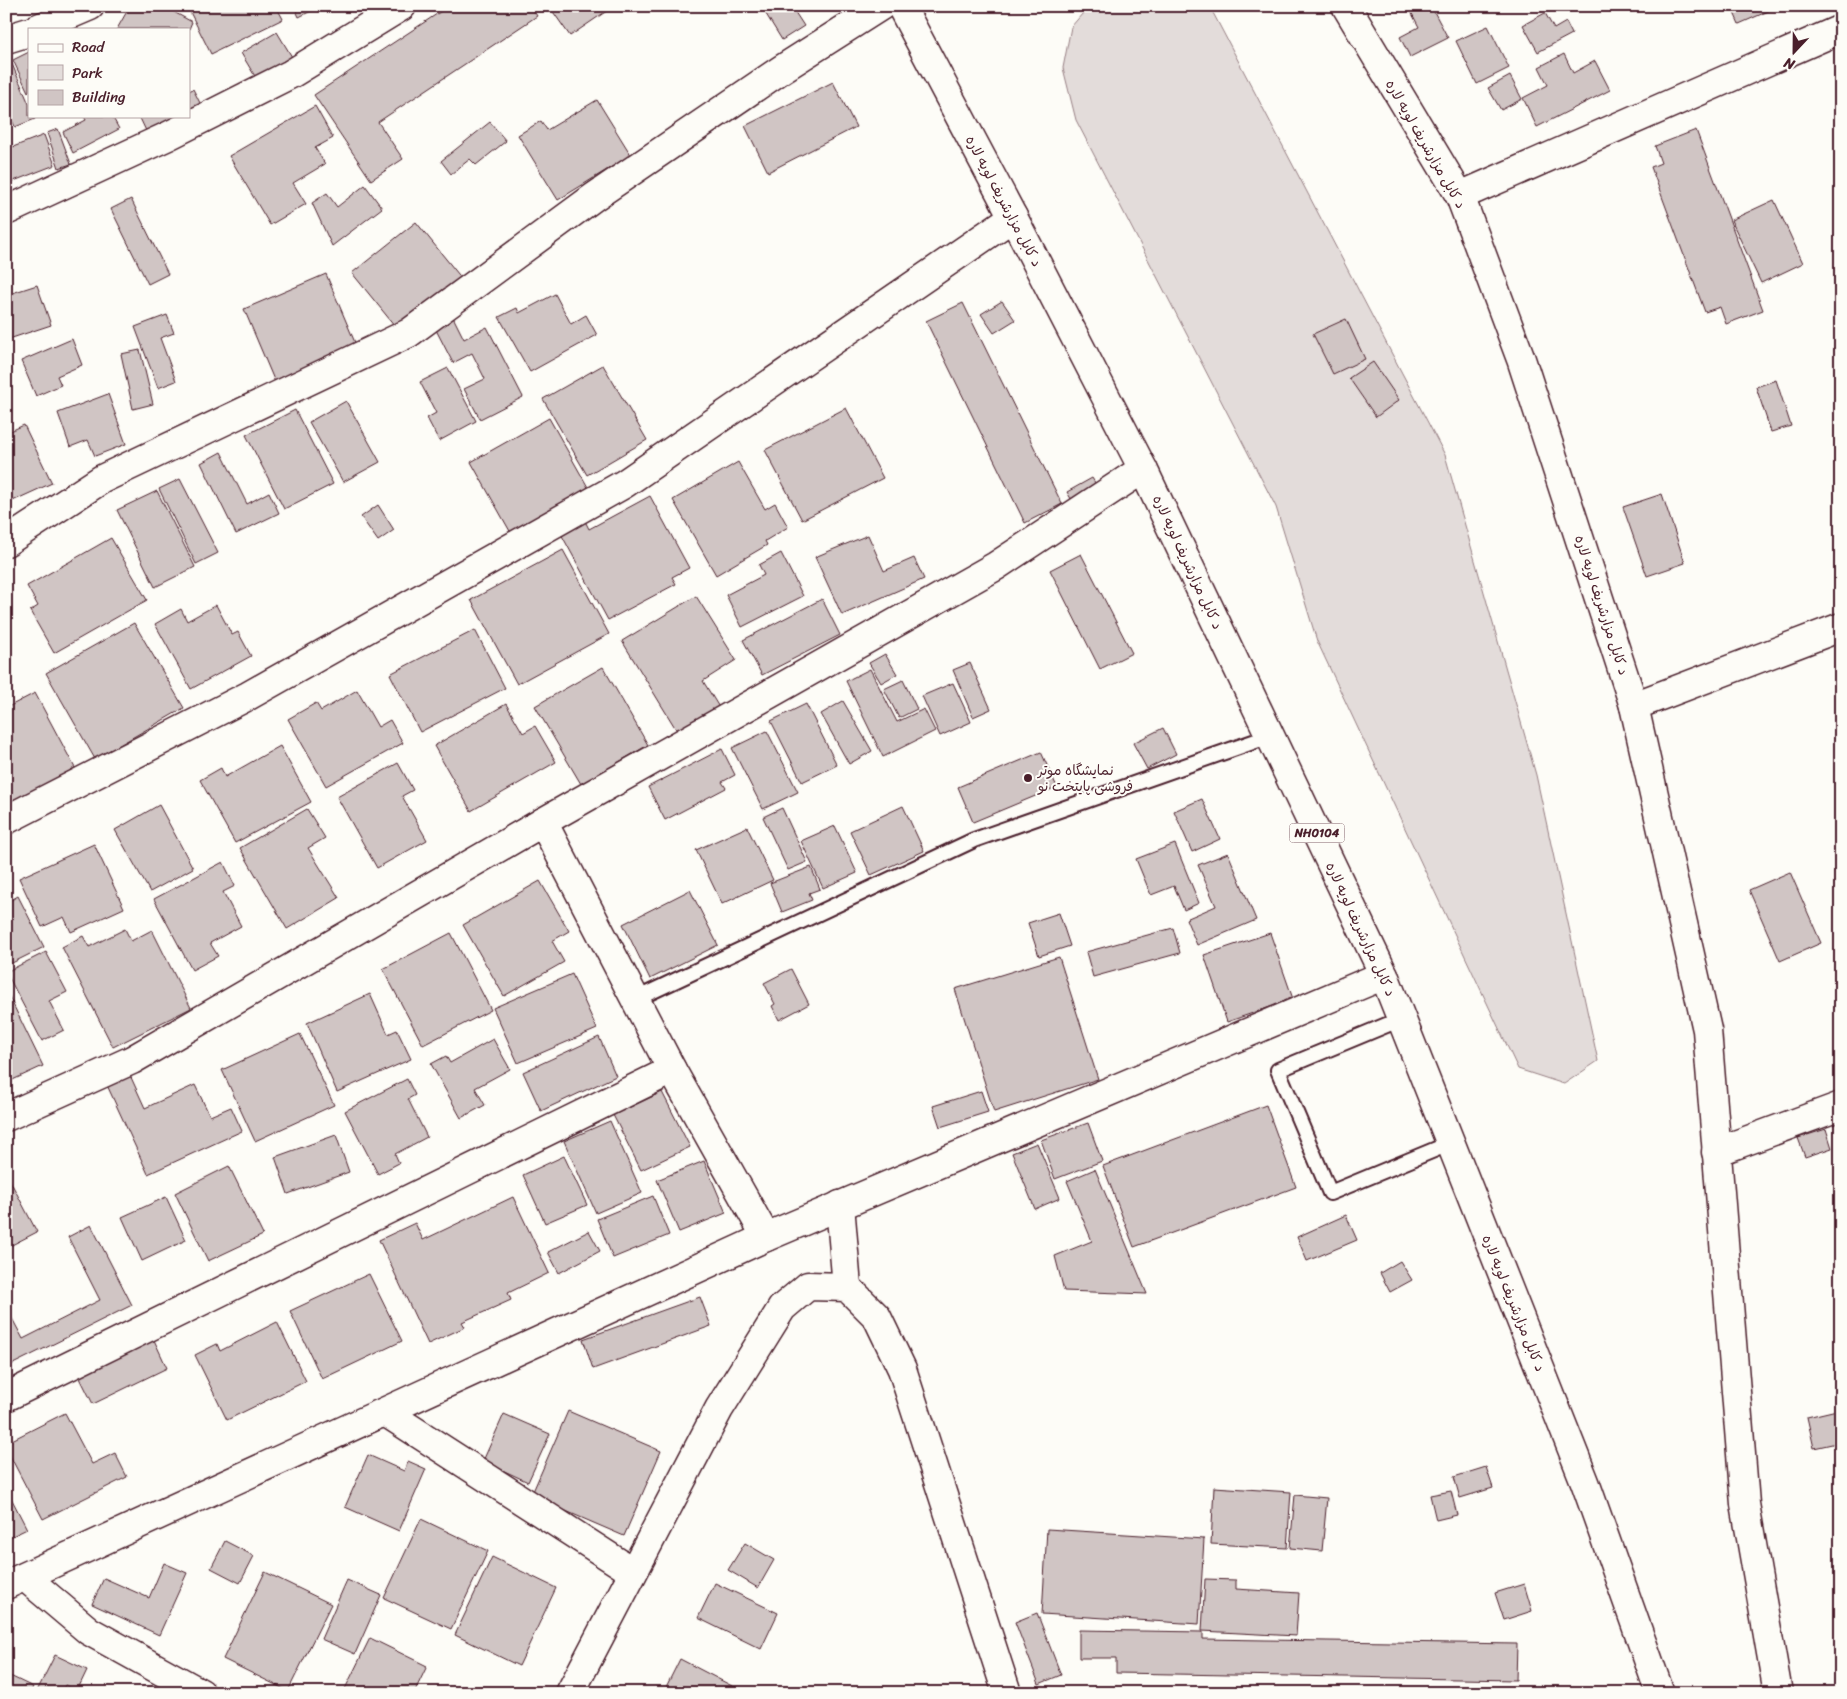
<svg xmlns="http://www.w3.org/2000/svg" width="1847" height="1699" font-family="Sriracha,'Playpen Sans Arabic',sans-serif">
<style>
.green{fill:#e3dcda;stroke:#967e82}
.building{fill:#d0c5c4;stroke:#4a1f2b}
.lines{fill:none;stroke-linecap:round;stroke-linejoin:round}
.service-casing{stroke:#4a1f2b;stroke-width:18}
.minor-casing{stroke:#4a1f2b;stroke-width:31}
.trunk-casing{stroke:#4a1f2b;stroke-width:31}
.service{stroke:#fdfcf7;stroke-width:14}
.minor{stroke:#fdfcf7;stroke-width:28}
.trunk{stroke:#fdfcf7;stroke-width:28}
.poi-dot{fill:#4a1f2b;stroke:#fdfcf7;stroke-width:2}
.labels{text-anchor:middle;stroke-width:4;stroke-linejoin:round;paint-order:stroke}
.shield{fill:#fdfcf7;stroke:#806168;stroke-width:1}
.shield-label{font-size:12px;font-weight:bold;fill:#4a1f2b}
.street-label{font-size:14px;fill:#4a1f2b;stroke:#fdfcf7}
.poi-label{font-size:14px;fill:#4a1f2b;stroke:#fdfcf7;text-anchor:start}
</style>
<rect width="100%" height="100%" fill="#fdfcf7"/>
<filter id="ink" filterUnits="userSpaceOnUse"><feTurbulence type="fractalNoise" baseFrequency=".02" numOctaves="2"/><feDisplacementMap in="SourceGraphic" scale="10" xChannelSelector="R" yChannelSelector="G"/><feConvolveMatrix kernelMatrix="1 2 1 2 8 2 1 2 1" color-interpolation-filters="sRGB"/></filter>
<g filter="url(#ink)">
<polygon class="green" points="1089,6 1206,6 1211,9 1445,455 1536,775 1598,1061 1564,1084 1518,1069 1317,641 1276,507 1076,120 1063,68 1071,27"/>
<g class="building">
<polygon points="130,6 163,6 192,22 189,29 117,29"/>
<polygon points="187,6 276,6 283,19 211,54"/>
<polygon points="294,6 321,6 299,17"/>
<polygon points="449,6 531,6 537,16 378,122 403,159 371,180 314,95"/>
<polygon points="549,6 614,6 570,36"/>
<polygon points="761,6 791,6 804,26 782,40"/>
<polygon points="1408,6 1431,6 1448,38 1410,57 1400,37 1419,27"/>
<polygon points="1731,6 1772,6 1773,9 1739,24"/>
<polygon points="1545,13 1554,29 1566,22 1572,34 1538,52 1523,25"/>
<polygon points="1488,26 1509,68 1477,84 1456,41"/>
<polygon points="277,32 292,57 256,78 241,53"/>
<polygon points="29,52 29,91 28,92 13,60"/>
<polygon points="1564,54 1573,73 1595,61 1610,90 1537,127 1523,98 1548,85 1539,67"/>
<polygon points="9,57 29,104 29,116 34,116 35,119 15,127 6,106 6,58"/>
<polygon points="1510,76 1522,99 1501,110 1488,88"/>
<polygon points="833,82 856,127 768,172 745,126"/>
<polygon points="193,89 202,107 189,113 189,91"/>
<polygon points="597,100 631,155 558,200 518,135 541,121 547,130"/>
<polygon points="315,106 333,138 315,148 325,164 293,183 306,204 270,225 229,156"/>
<polygon points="84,116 112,116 119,129 73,153 63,132 86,120"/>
<polygon points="139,116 182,116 147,133"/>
<polygon points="490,122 506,141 476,165 470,159 451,174 441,161"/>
<polygon points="58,129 71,164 59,168 47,133"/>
<polygon points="1696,130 1763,310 1726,324 1720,307 1705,312 1651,167 1661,163 1655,146"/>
<polygon points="44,135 55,165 6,184 6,140 9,138 13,147"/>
<polygon points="365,185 382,208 332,246 312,203 327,193 337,207"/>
<polygon points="131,199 168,274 148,284 111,209"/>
<polygon points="1774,200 1803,263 1761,283 1731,220"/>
<polygon points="416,222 463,280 399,331 352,273"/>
<polygon points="326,274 359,352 277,387 244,309"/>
<polygon points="37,285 51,325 6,340 6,295"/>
<polygon points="555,294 571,324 586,315 597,335 530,372 499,317 517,308 519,313"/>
<polygon points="1002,301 1015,320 994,333 981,314"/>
<polygon points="963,303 1062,504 1025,523 926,321"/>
<polygon points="167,315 174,333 160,338 176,381 158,388 135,327"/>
<polygon points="453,317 464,339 487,327 523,397 480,419 464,389 485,379 472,353 453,363 434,326"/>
<polygon points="1346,319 1365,359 1333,374 1313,334"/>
<polygon points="72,339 82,365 57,376 61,385 36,396 21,361"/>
<polygon points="140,350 153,404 133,409 121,354"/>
<polygon points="1373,362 1399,400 1376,417 1349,378"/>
<polygon points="603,365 647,440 587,475 543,399"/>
<polygon points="448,368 476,421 439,441 427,418 436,413 420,382"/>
<polygon points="1776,380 1791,426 1771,432 1756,387"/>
<polygon points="108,394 126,444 95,456 88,440 70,447 58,413"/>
<polygon points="346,401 380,462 343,482 309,422"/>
<polygon points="846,408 883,478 802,520 765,450"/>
<polygon points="295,410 333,484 284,509 246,435"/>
<polygon points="549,418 589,489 511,533 471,462"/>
<polygon points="24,425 52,483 6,504 6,433"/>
<polygon points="221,452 247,504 269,492 279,513 236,534 201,463"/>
<polygon points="738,462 765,509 775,503 788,527 765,541 767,545 716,575 673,500"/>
<polygon points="1092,478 1099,489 1074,504 1067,492"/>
<polygon points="180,479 218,553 196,564 159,489"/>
<polygon points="157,491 195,567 155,587 117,510"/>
<polygon points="1662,494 1685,563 1647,576 1623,507"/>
<polygon points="650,496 689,568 672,577 676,584 608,620 560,532 584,519 589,529"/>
<polygon points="378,505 394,530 378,541 361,517"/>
<polygon points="868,535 884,571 914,558 924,579 842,615 815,557"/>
<polygon points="111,538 147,600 54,653 30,611 38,606 27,586"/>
<polygon points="563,550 609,634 517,684 471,600"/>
<polygon points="781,553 803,596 742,627 726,595 764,575 759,565"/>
<polygon points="1081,554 1132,653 1100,669 1050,570"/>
<polygon points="696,596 736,660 703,681 720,709 679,734 622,641"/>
<polygon points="822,599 840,635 762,675 743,640"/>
<polygon points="216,605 232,635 238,632 251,656 191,689 155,624 181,609 187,621"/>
<polygon points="134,623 184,708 95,759 46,673"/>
<polygon points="475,630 505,688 420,732 390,674"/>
<polygon points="885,654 897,674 881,683 869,663"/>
<polygon points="970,663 991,709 973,717 953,670"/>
<polygon points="603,667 648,745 581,784 535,706"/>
<polygon points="870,669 897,722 924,709 935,731 883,757 846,681"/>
<polygon points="903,680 917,709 899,718 884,689"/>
<polygon points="953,683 971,722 940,736 922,696"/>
<polygon points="357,690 378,727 390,720 403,743 326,786 288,719 316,703 321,711"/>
<polygon points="35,693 75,768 6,805 6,708"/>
<polygon points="843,701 872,751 849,764 821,714"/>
<polygon points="506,704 523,733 535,726 556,762 471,811 434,746"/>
<polygon points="806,704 837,765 802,782 771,721"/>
<polygon points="1163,728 1176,754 1147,769 1133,743"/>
<polygon points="767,731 798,792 763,809 732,748"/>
<polygon points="280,746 311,802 235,843 200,780 221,768 225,777"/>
<polygon points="722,749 735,775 722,782 726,788 665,820 648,787"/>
<polygon points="1041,752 1057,787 973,822 958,787"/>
<polygon points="398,763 413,790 402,796 427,840 377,868 337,797"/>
<polygon points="1202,799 1220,839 1192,852 1174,811"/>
<polygon points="159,805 193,868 150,892 115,830"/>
<polygon points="903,806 924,851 871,875 850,831"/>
<polygon points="782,808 807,862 788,870 763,817"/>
<polygon points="307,809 325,838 308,848 339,898 287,929 240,848"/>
<polygon points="835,826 857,873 823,888 801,841"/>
<polygon points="747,827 773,880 722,904 696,850"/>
<polygon points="94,844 124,908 71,932 64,917 42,927 19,878"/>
<polygon points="1175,844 1199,903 1184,910 1174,886 1151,895 1136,859"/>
<polygon points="1228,853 1256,920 1197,945 1186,919 1216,906 1198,865"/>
<polygon points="223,862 235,886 223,892 241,926 210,943 218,956 192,970 154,899"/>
<polygon points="811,867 820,889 809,893 812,900 782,912 770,883"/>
<polygon points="1790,872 1821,943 1780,961 1749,890"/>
<polygon points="540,881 569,931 552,941 564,962 504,996 463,925"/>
<polygon points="690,890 718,945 650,979 623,924"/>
<polygon points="18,896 44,947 6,966 6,903"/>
<polygon points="1059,913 1070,946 1039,956 1028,923"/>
<polygon points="1173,928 1180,953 1093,977 1086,952"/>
<polygon points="125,929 131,941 152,930 191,1008 113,1047 62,947 83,936 89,947"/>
<polygon points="451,933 491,1010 423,1045 383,969"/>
<polygon points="1270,933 1293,999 1227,1022 1204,955"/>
<polygon points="46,952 67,992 49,1001 64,1030 42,1041 6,972"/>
<polygon points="1059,957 1098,1079 994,1112 955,989"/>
<polygon points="791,969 809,1004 779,1020 772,1006 775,1004 764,983"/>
<polygon points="572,974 597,1029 518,1063 493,1008"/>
<polygon points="6,990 43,1066 6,1083"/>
<polygon points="370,994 388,1034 397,1030 411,1059 337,1092 307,1023"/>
<polygon points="300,1034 334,1105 255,1141 222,1070"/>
<polygon points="599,1037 616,1076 541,1111 523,1072"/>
<polygon points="493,1039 510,1069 475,1088 485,1105 461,1118 431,1064 446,1056 450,1063"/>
<polygon points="129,1073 145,1108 195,1085 210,1116 231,1107 242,1131 148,1174 106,1083"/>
<polygon points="407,1079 415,1095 408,1099 427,1137 395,1154 399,1163 378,1174 345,1111"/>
<polygon points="981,1091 988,1112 940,1127 933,1106"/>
<polygon points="662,1092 690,1147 641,1170 613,1115"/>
<polygon points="1266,1105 1296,1187 1134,1247 1103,1166"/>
<polygon points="610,1121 642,1193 596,1213 564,1141"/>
<polygon points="1088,1123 1102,1161 1055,1179 1041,1140"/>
<polygon points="1826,1129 1832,1148 1805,1157 1798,1138"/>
<polygon points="336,1135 349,1172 288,1194 275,1157"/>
<polygon points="1037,1143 1060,1198 1035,1209 1012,1153"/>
<polygon points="564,1156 587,1205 545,1223 523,1175"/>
<polygon points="704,1161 726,1213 679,1232 657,1180"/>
<polygon points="229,1166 263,1235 208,1261 175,1193"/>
<polygon points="1095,1169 1147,1294 1064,1291 1055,1256 1092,1241 1067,1181"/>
<polygon points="6,1173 37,1232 6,1248"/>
<polygon points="653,1196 669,1235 613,1258 597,1219"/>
<polygon points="166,1197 186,1240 142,1261 122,1217"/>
<polygon points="513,1197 549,1273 508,1293 511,1300 462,1322 465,1327 428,1344 379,1240 415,1223 423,1240"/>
<polygon points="1346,1215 1357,1240 1307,1261 1297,1237"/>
<polygon points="91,1225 132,1305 11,1365 6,1355 6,1307 23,1339 100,1300 68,1237"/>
<polygon points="589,1231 600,1251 559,1273 548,1252"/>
<polygon points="1400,1261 1412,1280 1390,1292 1380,1273"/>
<polygon points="369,1274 402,1341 322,1379 290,1311"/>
<polygon points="700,1297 711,1326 593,1369 583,1339"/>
<polygon points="277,1322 306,1381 227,1420 195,1355 217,1344 220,1351"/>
<polygon points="154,1340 167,1368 93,1404 79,1376"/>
<polygon points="1841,1409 1841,1442 1814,1448 1807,1417"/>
<polygon points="568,1411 661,1451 624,1536 531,1496"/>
<polygon points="65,1413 92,1464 115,1453 127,1477 43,1519 6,1448 6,1443"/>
<polygon points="504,1414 550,1434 528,1482 483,1461"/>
<polygon points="368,1455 404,1471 408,1461 426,1469 399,1531 345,1507"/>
<polygon points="1486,1467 1493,1488 1460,1498 1454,1477"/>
<polygon points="1214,1487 1291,1492 1287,1548 1211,1544"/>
<polygon points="6,1488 27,1529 6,1539"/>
<polygon points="1451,1491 1457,1515 1436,1520 1430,1495"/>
<polygon points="1295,1495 1327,1498 1322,1551 1290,1548"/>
<polygon points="421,1519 488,1551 451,1629 384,1598"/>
<polygon points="1047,1529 1204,1539 1199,1624 1042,1614"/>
<polygon points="225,1541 254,1556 240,1583 211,1568"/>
<polygon points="745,1543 774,1560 758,1588 728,1570"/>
<polygon points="492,1557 556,1588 519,1666 455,1635"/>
<polygon points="164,1563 187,1573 159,1635 92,1604 104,1578 149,1598"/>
<polygon points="265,1572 331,1604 288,1691 223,1659"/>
<polygon points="1205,1579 1236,1580 1236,1589 1299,1593 1296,1636 1202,1631"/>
<polygon points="347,1580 381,1595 355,1654 321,1639"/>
<polygon points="715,1583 778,1613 761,1649 698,1618"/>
<polygon points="1524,1584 1532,1611 1504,1620 1495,1593"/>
<polygon points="1037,1613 1061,1675 1039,1684 1015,1622"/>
<polygon points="1079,1630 1203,1632 1203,1639 1517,1644 1516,1680 1116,1673 1116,1658 1079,1658"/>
<polygon points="370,1638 427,1666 414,1693 343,1693"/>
<polygon points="55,1655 87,1670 77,1691 65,1685 61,1693 36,1693"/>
<polygon points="680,1659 732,1686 728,1693 663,1693"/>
<polygon points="6,1674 33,1687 30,1693 6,1693"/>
</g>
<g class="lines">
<defs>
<g id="service">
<polyline points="636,999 974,840 1270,736"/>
<polyline points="1401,1019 1278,1070 1330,1193 1451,1143"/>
</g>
<g id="minor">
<polyline points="36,29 90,6"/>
<polyline points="6,39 29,32"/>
<polyline points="1460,196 1841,29"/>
<polyline points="6,211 168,136 291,74 402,6"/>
<polyline points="6,542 102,479 409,333 594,197 782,69 881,6"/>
<polyline points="1634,706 1841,627"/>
<polyline points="6,820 248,696 624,484 1013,217"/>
<polyline points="543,822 672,1070 766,1237"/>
<polyline points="6,1117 132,1060 543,822 996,566 1143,469"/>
<polyline points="1716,1152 1841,1106"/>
<polyline points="840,1205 847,1287"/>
<polyline points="6,1397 672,1070"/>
<polyline points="385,1412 633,1572"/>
<polyline points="25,1577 89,1631 201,1693"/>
<polyline points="6,1585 766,1237 1384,975"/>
<polyline points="570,1693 719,1409 782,1308 808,1286 847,1287 877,1317 902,1369 1007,1693"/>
</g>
<g id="trunk">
<polyline points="901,6 1013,217 1143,469 1384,975 1585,1482 1660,1693"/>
<polyline points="1346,6 1460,196 1521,359 1634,706 1707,1030 1745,1504 1778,1693"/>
</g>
</defs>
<use href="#service" class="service-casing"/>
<use href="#minor" class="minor-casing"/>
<use href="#trunk" class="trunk-casing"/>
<use href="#service" class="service"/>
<use href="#minor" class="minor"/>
<use href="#trunk" class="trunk"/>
</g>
</g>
<circle class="poi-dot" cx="1028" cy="778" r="5"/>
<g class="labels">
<rect class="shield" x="1289.5" y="823.5" width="55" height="19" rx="4"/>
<g class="shield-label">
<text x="1317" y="837">NH0104</text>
</g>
<g class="street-label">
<text transform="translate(1426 144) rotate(60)" y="5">د کابل مزارشریف لویه لاره</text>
<text transform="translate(1004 201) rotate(62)" y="5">د کابل مزارشریف لویه لاره</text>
<text transform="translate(1188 562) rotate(65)" y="5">د کابل مزارشریف لویه لاره</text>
<text transform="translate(1602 605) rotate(72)" y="5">د کابل مزارشریف لویه لاره</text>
<text transform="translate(1361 929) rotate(65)" y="5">د کابل مزارشریف لویه لاره</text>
<text transform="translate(1514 1303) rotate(68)" y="5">د کابل مزارشریف لویه لاره</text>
</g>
<g class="poi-label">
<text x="1038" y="775">نمایشگاه موتر<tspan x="1038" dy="16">فروشی پایتخت نو</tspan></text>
</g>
</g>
<rect width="1847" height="1699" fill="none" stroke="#fdfcf7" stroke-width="25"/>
<rect x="12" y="12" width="1822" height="1674" fill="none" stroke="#4a1f2b" stroke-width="2" filter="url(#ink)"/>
<rect x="28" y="28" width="162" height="90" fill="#fdfcf7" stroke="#b5a4a5"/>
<rect x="38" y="44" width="25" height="8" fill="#fdfcf7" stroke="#b5a4a5"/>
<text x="72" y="52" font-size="15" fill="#4a1f2b">Road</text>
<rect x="38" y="65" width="25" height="15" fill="#e3dcda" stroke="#b5a4a5"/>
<text x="72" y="78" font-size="15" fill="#4a1f2b">Park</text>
<rect x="38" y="90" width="25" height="15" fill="#d0c5c4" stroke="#b5a4a5"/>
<text x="72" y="102" font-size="15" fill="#4a1f2b">Building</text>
<g transform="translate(1794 52) rotate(202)" stroke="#fdfcf7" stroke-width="4" paint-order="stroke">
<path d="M0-4L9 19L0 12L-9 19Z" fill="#4a1f2b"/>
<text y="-8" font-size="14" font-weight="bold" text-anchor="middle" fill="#4a1f2b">N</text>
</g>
</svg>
